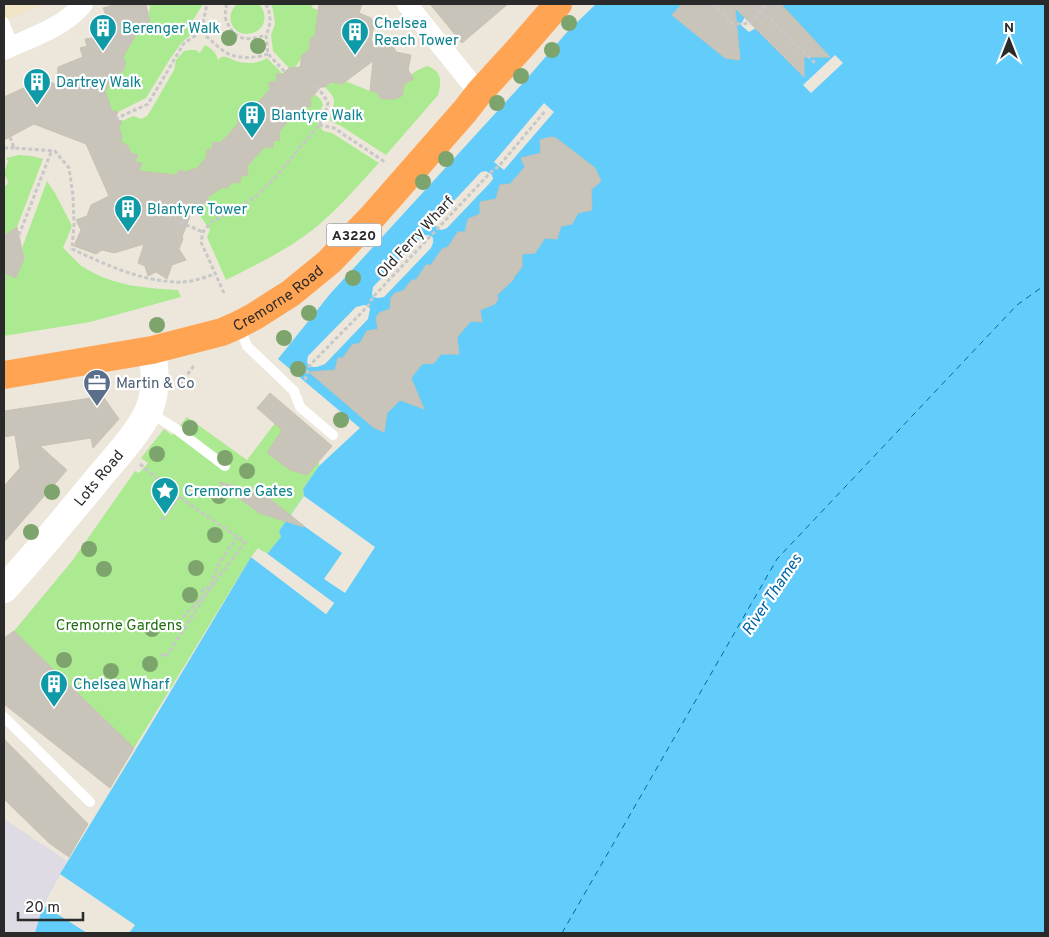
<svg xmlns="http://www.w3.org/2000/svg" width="1049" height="937" font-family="Overpass,sans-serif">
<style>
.industrial{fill:#dedbe5}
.education{fill:#f1e5c7}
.green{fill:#abea91}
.water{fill:#62ccfa}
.pier{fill:#ede6da}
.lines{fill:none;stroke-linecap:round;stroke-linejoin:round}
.ferry{stroke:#0067a7;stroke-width:1;stroke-dasharray:6 5;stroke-linecap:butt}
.building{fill:#c8c4b9;stroke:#c9c2b3}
.path{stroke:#c8c8c8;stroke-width:3;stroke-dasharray:4 2.5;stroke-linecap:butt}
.lane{stroke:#fff;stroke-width:10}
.street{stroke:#fff;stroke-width:20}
.secondary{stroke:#fff;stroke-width:28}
.highway{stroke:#ffa453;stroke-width:28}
.tree{fill:#7da46d}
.labels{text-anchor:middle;stroke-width:4.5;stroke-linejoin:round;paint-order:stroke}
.shield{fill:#fff;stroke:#6a6a6a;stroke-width:1}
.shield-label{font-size:14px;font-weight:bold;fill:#2a2a2a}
.culture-label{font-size:15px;fill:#0d838f;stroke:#fff;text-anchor:start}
.street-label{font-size:15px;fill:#2a2a2a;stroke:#fff}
.service-label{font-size:15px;fill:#4e5e75;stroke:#fff;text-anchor:start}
.park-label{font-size:15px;fill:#226e13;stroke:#fff}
.water-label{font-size:16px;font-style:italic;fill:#0067a7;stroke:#fff}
</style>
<rect width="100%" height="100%" fill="#ede6da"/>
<polygon class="industrial" points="4,819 67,861 43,905 35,933 4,933"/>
<polygon class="education" points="4,4 45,4 4,21"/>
<g class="green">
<polygon points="147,4 203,4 190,25 197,30 182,42 170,59 146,98 118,112 112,111 99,87 109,82 114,74 121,73 126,64 123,57 137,33 145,32 142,24 150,23 148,13 150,9 150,6"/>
<path d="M237 4H259C279 29 239 47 231 22 229 15 232 9 237 4Z"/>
<polygon points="271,4 313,4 312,8 318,10 317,16 324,18 316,36 311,38 309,50 302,55 301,59 295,67 289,68 273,51 271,35 275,24 273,10"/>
<path d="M205 45C212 49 216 52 218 60L221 57C228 56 230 59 236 61 245 64 259 64 267 58L283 74H277V81L269 82 270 89 260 102H258L251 109H245L244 115H238V123L228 137H226L220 143 213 142 212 149 206 150 207 157 200 165 201 168 185 172 179 170 176 175 170 174 168 181 143 178 139 171 142 164 135 162 138 155 131 153 120 146 122 135 119 128 122 121 133 116 141 119 147 116 151 110 174 70 176 60 184 51 189 50H196L200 53Z"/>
<path d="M427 66C442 71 442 82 438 95L386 155 341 126 330 121C330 104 342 104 325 87L331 82 342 84 345 81 370 91 377 92 382 99H394L402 96C402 92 402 87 404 83 409 74 419 69 427 66Z"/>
<path d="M315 94 321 100 323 105 318 115 317 121 323 131 332 133 379 163C360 183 343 204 322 222 294 247 259 263 226 280L207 237 210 230 198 213 200 206 208 201V197L223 187 227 188 233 182H240L241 176 248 175 247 166 256 153H259L265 147 273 148V141L280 140 279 132 283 127 284 124 296 113H304L305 107 311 106 310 99Z"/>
<polygon points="19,155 32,156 43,159 17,227 4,236 4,186 7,185 8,181 4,174 8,161 6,158"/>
<path d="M47 181 55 193 72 226 63 248C70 254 76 262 83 267 113 286 144 288 178 290L181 297 90 322 4 336V272L16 278 24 259 22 248Z"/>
<polygon points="187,417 247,460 275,423 319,461 319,466 303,489 304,496 279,531 281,537 267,554 258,548 251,557 134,748 14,631 72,561 135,471 139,473 148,463 141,458 164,429 172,435"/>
</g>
<polygon class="water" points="596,4 1045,4 1045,933 35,933 43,905 60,874 144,736 251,557 326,614 334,603 267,554 281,537 279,531 304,496 303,489 319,466 360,428 278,359 330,294 523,83 568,31"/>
<g class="pier">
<polygon points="757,4 776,4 756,28 749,32 742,26 741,24 745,17"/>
<polygon points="835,55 843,63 811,93 803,85"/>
<polygon points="544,103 554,112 504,170 494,162"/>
<polygon points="486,171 492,175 493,179 489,184 447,228 442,230 438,229 436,226 435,221 481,172"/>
<polygon points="427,235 431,236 433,238 433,243 431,248 384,297 378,298 373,297 372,294 373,287 422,236"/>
<polygon points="364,305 368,306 370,309 368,319 325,364 317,367 313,367 309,366 307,362 308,356 356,307"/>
<polygon points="304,496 375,547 345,593 324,579 342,553 290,516"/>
<polygon points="265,552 334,603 326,614 251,557 252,556 326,610 331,604 266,556"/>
<polygon points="60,874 135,925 129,933 87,933 43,905"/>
</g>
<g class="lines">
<polyline class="ferry" points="562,933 777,559 1017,305 1045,285"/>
</g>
<g class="building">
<polygon points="116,4 146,4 150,24 142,24 145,32 137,33 123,57 126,64 121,73 114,74 105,91 112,111 118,112 115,119 122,121 119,128 122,135 121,142 128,146 131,153 138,155 135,162 142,163 139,171 176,175 179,170 185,172 197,168 207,157 206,150 212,149 213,142 220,143 230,133 238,123 238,115 244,115 245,108 251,109 262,98 270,89 269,82 277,81 276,74 283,74 289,68 300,67 302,55 309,50 311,38 315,36 319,4 362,4 359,13 371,18 374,24 371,42 394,46 393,46 396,52 411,55 408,70 414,79 404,84 402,96 395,99 381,99 377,92 370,91 373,61 342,84 331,82 325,87 321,87 310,99 311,106 305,107 304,114 296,113 284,126 279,132 280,140 273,141 273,148 265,147 247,166 248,175 241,176 240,183 233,182 227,188 223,187 208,197 208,201 200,206 198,213 192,211 182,237 183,239 179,249 186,260 172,265 167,279 156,272 148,276 145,266 138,263 144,244 114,253 102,250 96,254 74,246 81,230 76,220 87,216 91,205 109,196 86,144 34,124 4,140 4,97 28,86 30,80 36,82 39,75 56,85 58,67 83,57 80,48 87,46 85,39 92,38 99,27 106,15 103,8"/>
<polygon points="430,4 508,4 462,43"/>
<polygon points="682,4 781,4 830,57 804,57 804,77 735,8 740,60 725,58 672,15"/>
<polygon points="551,137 556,138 595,168 601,181 591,190 592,210 578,213 572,224 561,226 557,239 545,238 535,253 522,254 522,267 513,278 514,279 497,295 498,299 495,304 480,310 482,322 471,321 457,337 459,354 441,354 434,363 422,364 411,378 424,409 400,400 387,413 384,432 373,427 309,372 335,370 338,358 343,358 352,345 360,343 367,331 378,329 376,318 379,313 390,309 391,298 395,293 403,291 412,280 416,280 426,265 431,265 442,249 448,247 458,232 465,232 468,219 480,214 480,202 496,199 500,185 510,184 525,167 521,158 541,153 540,140"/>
<polygon points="17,227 24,259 16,278 4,272 4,236"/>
<polygon points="270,393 332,446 307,475 290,470 267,453 282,430 257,408"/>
<polygon points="102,395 119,419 93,448 91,438 40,446 67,470 4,542 4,486 20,468 15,435 4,437 4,411 85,399"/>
<polygon points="220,482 265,495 304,526 304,527 259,513 219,483"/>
<polygon points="14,631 134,748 110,788 4,704 4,638"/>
<polygon points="4,739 88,824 69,857 49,843 4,799"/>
</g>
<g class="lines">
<g class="path">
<path d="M226 4C227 9 225 11 225 16 226 22 229 26 232 31 242 42 253 39 266 35"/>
<polyline points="266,4 269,11 270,19 269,28 266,35 268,54 285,72"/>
<polyline points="712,4 732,23 741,24 750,23 767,4"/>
<polyline points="760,11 771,20 815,63"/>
<path d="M201 32C209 38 216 46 225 52 238 60 255 58 268 54"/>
<polyline points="115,119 148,104 184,43 201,32 207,4"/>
<polyline points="319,125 334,128 385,162"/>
<path d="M10 137 14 148 55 151 69 168 73 196 74 224 72 249C102 263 132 277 164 281 169 281 175 283 180 282 191 282 204 278 214 274"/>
<polyline points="4,148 14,148"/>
<polyline points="168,217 203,232"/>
<polyline points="19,235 52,150"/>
<polyline points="4,281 7,274"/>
<polyline points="224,293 201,242 203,232 211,222 234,210 255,197 274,179 319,125 326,110 328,103 324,96 316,86"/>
<polyline points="305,380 309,366 368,306 373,297 490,173 499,166 546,110"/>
<polyline points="180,385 195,364"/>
<polyline points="140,464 179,497 245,542 211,587 203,589 201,598 179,621"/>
<polyline points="162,520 179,497"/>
<path d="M161 654 166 657 211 587C215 565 225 555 237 537"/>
</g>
<g class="lane">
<polyline points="4,22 13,45"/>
<polyline points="239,326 247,346 294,391 300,407 333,435"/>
<polyline points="149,412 176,429 225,466"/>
<polyline points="4,717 90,802"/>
</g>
<g class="street">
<polyline points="407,4 479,93"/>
<path d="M4 50C32 37 63 28 83 4"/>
</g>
<path class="secondary" id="s1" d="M4 589C38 552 69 514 101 475 116 457 140 431 149 410 157 390 155 371 152 350"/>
<path class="highway" id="s2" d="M4 375 152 350 222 332 238 325 255 316 291 293 329 262 373 216 465 111 479 93 521 47 558 4"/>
</g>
<g class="tree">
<circle cx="569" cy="23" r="8"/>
<circle cx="229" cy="38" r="8"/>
<circle cx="258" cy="46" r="8"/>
<circle cx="552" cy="50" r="8"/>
<circle cx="521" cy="76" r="8"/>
<circle cx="497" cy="103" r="8"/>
<circle cx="446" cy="159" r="8"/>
<circle cx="423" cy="182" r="8"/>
<circle cx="353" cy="278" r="8"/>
<circle cx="309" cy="313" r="8"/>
<circle cx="157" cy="325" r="8"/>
<circle cx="284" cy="338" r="8"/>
<circle cx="298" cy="369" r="8"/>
<circle cx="341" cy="420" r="8"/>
<circle cx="190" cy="428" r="8"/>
<circle cx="157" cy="454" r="8"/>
<circle cx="225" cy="458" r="8"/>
<circle cx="247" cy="471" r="8"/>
<circle cx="52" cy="492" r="8"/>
<circle cx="161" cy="492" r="8"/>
<circle cx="219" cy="496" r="8"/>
<circle cx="31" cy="532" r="8"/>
<circle cx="215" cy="535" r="8"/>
<circle cx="89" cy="549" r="8"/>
<circle cx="196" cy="568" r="8"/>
<circle cx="104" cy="569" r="8"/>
<circle cx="190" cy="595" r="8"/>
<circle cx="152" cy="629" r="8"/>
<circle cx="64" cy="660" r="8"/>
<circle cx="150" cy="664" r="8"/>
<circle cx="111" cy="671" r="8"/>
</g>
<defs>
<symbol id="building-pin" viewBox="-11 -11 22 30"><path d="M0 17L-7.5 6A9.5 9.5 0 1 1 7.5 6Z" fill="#0f9aa8" stroke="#fff"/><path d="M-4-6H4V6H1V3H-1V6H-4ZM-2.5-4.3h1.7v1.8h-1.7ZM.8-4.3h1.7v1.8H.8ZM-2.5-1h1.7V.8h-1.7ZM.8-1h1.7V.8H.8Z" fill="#fff"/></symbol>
<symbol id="office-pin" viewBox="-11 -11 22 30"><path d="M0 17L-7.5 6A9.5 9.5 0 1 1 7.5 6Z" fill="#5c6f8a" stroke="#fff"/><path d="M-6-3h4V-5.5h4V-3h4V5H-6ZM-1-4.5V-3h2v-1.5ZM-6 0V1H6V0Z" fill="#fff"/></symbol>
<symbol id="sight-pin" viewBox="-11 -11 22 30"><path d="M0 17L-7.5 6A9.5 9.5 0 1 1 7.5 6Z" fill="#0f9aa8" stroke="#fff"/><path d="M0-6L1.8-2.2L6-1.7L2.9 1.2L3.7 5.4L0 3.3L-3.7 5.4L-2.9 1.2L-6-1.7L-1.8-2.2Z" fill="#fff"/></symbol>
</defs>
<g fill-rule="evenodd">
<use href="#building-pin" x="87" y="12" width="32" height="43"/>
<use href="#building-pin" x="339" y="16" width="32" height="43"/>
<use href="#building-pin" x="21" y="66" width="32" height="43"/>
<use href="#building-pin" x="236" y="99" width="32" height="43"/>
<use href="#building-pin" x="112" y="193" width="32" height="43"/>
<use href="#office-pin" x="81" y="367" width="32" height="43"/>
<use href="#sight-pin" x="149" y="475" width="32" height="43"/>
<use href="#building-pin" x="38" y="668" width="32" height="43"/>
</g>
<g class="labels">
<rect class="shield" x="326.5" y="223.5" width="55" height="23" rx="4"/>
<g class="shield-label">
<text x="354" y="240">A3220</text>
</g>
<g class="culture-label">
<text x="374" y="28">Chelsea<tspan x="374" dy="17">Reach Tower</tspan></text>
<text x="122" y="33">Berenger Walk</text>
<text x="56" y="87">Dartrey Walk</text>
<text x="271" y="120">Blantyre Walk</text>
<text x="147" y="214">Blantyre Tower</text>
<text x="184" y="496">Cremorne Gates</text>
<text x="73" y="689">Chelsea Wharf</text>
</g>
<g class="street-label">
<text transform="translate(415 237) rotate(-47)" y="5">Old Ferry Wharf</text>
<text dy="5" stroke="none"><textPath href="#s2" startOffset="288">Cremorne Road</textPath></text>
<text dy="5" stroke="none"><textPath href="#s1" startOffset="146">Lots Road</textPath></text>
</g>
<g class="service-label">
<text x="116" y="388">Martin &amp; Co</text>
</g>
<g class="park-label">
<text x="119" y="630">Cremorne Gardens</text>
</g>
<g class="water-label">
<text transform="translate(771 594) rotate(-56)" y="6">River Thames</text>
</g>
</g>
<rect width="1049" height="937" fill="none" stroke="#2a2a2a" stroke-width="10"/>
<g transform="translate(1009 40)" stroke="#ffffff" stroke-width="4" paint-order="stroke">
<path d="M0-4L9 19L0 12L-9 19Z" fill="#2a2a2a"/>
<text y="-8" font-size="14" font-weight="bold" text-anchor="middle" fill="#2a2a2a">N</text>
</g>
<path d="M18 912v8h65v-8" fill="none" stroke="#2a2a2a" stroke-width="2.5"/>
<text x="25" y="912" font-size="15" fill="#2a2a2a" stroke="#ffffff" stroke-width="4" paint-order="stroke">20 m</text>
</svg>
